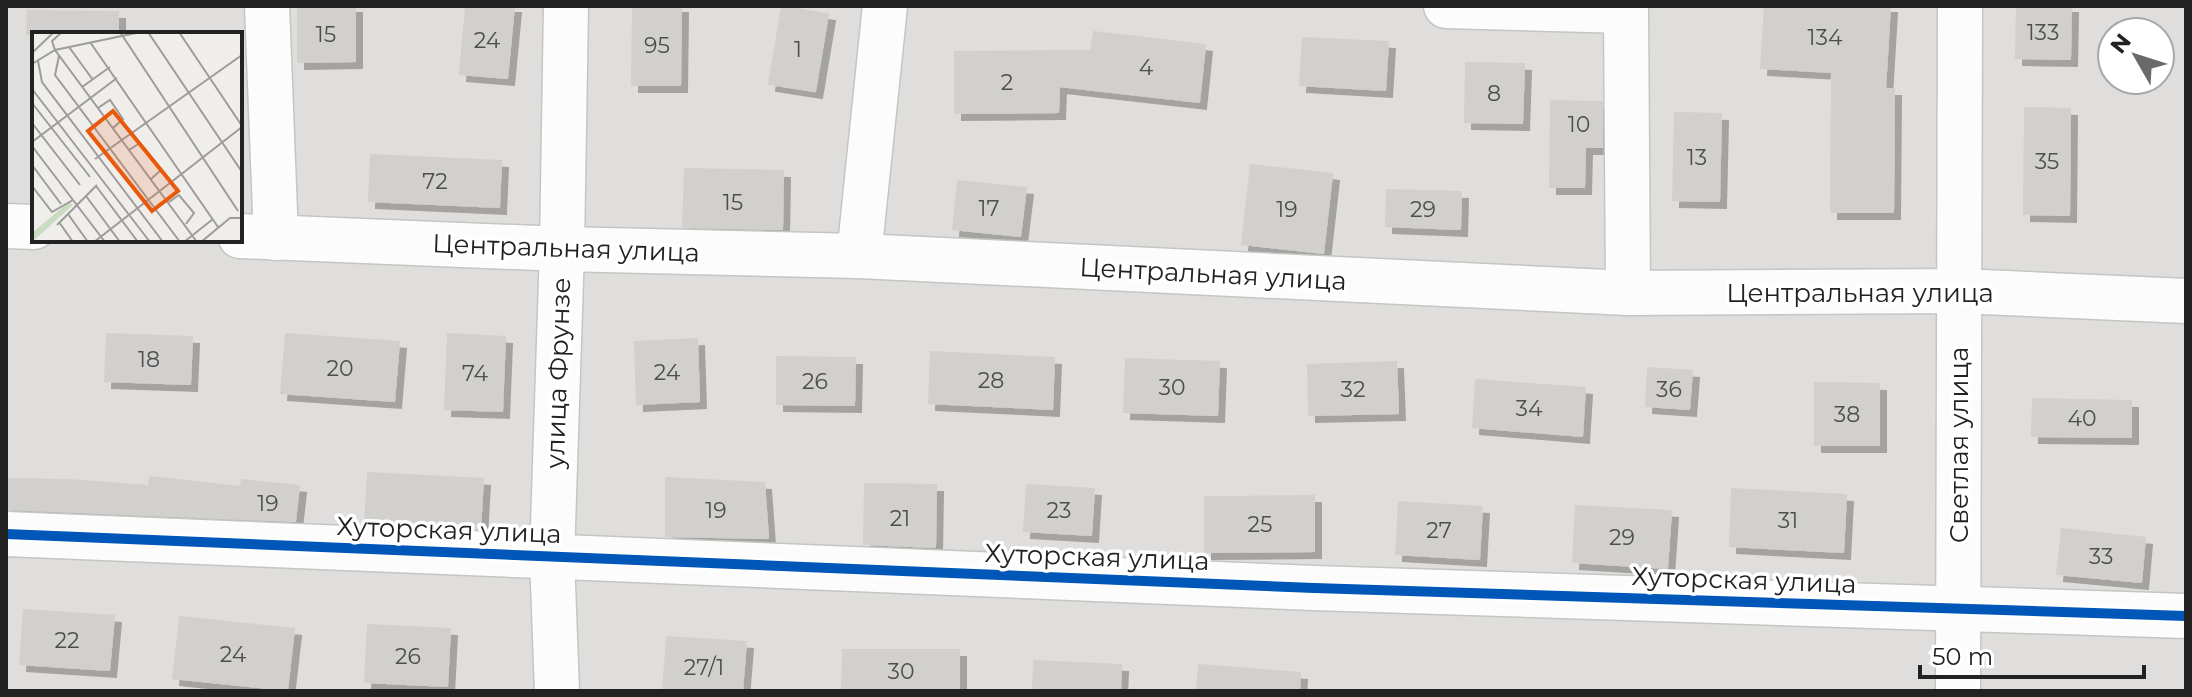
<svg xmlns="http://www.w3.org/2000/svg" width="2192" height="697" font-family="Montserrat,sans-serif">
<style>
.residential{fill:#dfdedc;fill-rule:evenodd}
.building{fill:#d2d0ce;stroke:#d2d0cc;stroke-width:2;filter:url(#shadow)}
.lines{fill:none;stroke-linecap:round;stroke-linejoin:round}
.minor-casing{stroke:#c5c5c3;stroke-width:47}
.minor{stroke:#fdfcfc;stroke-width:44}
.cycleway-casing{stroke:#fff;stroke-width:15}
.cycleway{stroke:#0057b8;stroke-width:10}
.labels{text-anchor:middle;stroke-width:7;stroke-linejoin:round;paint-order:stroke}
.number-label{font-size:22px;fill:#4e4e4d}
.street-label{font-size:26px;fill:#222;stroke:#fff}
.inset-road{fill:none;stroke:#9d9c9b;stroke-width:2}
.view{fill:#e8590c;fill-opacity:0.15;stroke:#e8590c;stroke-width:4}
.inset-edge{fill:none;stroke:#222;stroke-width:4}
</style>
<defs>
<filter id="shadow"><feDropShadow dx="7" dy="7" stdDeviation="0" flood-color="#0004"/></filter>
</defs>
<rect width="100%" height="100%" fill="#efeeeb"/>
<path class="residential" d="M6 6H2186V691H6ZM2112 32H2160V80H2112ZM34 34H240V240H34Z"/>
<g class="building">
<polygon points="298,6 355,6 355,61 298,62"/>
<polygon points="466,6 514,6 507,78 460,74"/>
<polygon points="633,6 681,6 680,85 632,85"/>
<polygon points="1765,6 1890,6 1885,89 1894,89 1893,212 1831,212 1832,72 1761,68"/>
<polygon points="2017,6 2071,6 2070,59 2016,58"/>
<polygon points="782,7 828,14 815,91 769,84"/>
<polygon points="28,11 118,12 118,34 27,34"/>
<polygon points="1094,32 1205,45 1199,102 1059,86 1058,112 955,113 955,52 1091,51"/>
<polygon points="1303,38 1388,42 1385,90 1300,85"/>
<polygon points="1466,63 1524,64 1522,123 1465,122"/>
<polygon points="1551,101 1602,102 1602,147 1585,147 1584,187 1550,187"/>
<polygon points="2025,108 2070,109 2069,215 2024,214"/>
<polygon points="1675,113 1721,114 1719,201 1673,200"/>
<polygon points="371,155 501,161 499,207 369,201"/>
<polygon points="1251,165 1332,174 1323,253 1242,244"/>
<polygon points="685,169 783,171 782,229 683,227"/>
<polygon points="958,181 1026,188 1020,236 953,229"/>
<polygon points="1387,190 1461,192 1460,229 1386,226"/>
<polygon points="107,334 192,337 190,384 105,381"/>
<polygon points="286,334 399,342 394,401 281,393"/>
<polygon points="448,334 505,337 502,411 445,409"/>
<polygon points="697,339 699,401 637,404 635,342"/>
<polygon points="931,352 1054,358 1052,409 929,403"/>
<polygon points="777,357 855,358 854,405 777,404"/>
<polygon points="1126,359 1219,362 1217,415 1124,412"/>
<polygon points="1396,362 1398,413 1309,415 1308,365"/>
<polygon points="1648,368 1692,371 1689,409 1646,406"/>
<polygon points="1476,380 1585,388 1582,436 1473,427"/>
<polygon points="1815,383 1879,384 1879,445 1815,445"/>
<polygon points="2033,399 2131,401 2131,437 2032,436"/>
<polygon points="368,473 483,479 480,529 365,524"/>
<polygon points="150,477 241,487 242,480 299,486 295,521 6,509 6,479 68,480 149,486"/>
<polygon points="666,478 764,483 768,538 666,536"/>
<polygon points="865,484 936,485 935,547 864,544"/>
<polygon points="1027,485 1094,489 1091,535 1024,531"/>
<polygon points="1732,489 1846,495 1843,552 1730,546"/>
<polygon points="1314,496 1314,551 1205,552 1205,497"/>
<polygon points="1399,502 1482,507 1479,559 1396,554"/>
<polygon points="1576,506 1671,511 1667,568 1573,562"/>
<polygon points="2062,529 2145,538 2141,582 2057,574"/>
<polygon points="24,610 114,616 109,670 20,664"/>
<polygon points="180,617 294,629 287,690 173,678"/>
<polygon points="368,625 450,629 447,686 365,682"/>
<polygon points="667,637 746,642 742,691 663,691"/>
<polygon points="843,650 959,650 959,691 842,691"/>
<polygon points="1034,661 1121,665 1120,691 1033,691"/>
<polygon points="1199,665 1300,673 1299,691 1197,691"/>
</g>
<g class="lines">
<defs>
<g id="minor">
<polyline points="267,6 276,238"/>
<polyline points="1446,6 1626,11 1628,293"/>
<polyline points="6,226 34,227"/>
<polyline points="240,236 562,249 859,256 1628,293 1960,291 2186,301"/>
<polyline points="859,256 885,6"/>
<polyline points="6,534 1314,588 2186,616"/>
<polyline points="557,691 552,557 562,249 566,6"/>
<polyline points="1958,691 1960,6"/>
</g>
</defs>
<use href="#minor" class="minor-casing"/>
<use href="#minor" class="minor"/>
<defs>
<polyline id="cycleway" points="6,534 1314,588 2186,616"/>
</defs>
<use href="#cycleway" class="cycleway-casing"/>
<use href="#cycleway" class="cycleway"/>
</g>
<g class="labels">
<g class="number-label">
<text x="2043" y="40">133</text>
<text x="326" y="42">15</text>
<text x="1825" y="45">134</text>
<text x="487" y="48">24</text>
<text x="657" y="53">95</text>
<text x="798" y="57">1</text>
<text x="1146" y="75">4</text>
<text x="1007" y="90">2</text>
<text x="1494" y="101">8</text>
<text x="1579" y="132">10</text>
<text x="1697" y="165">13</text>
<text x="2047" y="169">35</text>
<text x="435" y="189">72</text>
<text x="733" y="210">15</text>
<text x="989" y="216">17</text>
<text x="1287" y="217">19</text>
<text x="1423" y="217">29</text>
<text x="149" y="367">18</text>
<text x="340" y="376">20</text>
<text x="667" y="380">24</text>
<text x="475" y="381">74</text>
<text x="991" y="388">28</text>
<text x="815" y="389">26</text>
<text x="1172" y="395">30</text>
<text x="1353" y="397">32</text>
<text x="1669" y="397">36</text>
<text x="1529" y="416">34</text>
<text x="1847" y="422">38</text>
<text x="2082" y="426">40</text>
<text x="268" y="511">19</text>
<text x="716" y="518">19</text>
<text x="1059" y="518">23</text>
<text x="900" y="526">21</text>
<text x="1788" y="528">31</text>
<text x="1260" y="532">25</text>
<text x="1439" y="538">27</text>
<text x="1622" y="545">29</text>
<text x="2101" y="564">33</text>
<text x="67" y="648">22</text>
<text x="233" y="662">24</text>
<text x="408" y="664">26</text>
<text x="704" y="675">27/1</text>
<text x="901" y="679">30</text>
</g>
<g class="street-label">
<text transform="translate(566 248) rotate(2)" y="9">Центральная улица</text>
<text transform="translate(1213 274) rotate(3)" y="9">Центральная улица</text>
<text x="1860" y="302">Центральная улица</text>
<text transform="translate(558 373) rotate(-88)" y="9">улица Фрунзе</text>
<text transform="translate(1959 445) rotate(-90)" y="9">Светлая улица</text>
<text transform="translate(449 530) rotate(2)" y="9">Хуторская улица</text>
<text transform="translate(1097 557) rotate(2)" y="9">Хуторская улица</text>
<text transform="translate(1744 580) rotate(2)" y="9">Хуторская улица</text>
</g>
</g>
<g transform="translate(32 32)">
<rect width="210" height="210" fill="#efeeeb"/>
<path d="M37 170 41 173 0 210V201Z" fill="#c9dcc2"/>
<path class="inset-road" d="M30 0 20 9 23 18 165 210M88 0 206 179M116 0 210 140M147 0 210 94M58 10 186 195M37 15 61 48M0 21 22 0M27 24 23 43 148 210M6 29 10 50 131 210M0 32 23 18 109 0M50 55 78 35M0 57 118 210M0 71 58 145M66 76 78 68 91 87 81 96M0 91 48 153M0 110 85 46M0 114 41 168M97 118 108 111 129 138 119 147M63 127 210 23M0 133 29 172M0 154 20 180 41 168 73 210M64 154 106 210M54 164 88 210M137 170 147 163 162 181 154 192M36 182 56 210M27 190 41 210M25 193 65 153M62 210 210 95M152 210 181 187M169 210 198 186H210"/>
<path class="view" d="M81 79 146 159 120 179 56 99Z"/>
<rect width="210" height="210" class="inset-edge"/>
</g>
<rect width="2192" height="697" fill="none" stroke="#222222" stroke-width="16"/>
<g transform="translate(2136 56) rotate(309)"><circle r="38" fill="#ffffff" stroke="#a7a7a7" stroke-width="2"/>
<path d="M0-6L14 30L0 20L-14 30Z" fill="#6a6968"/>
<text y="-12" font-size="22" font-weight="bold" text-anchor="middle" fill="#222222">N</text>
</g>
<path d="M1920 665v12h224v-12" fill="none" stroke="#222222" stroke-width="4"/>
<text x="1932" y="665" font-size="24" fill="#222222" stroke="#ffffff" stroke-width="6" paint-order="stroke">50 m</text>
</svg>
